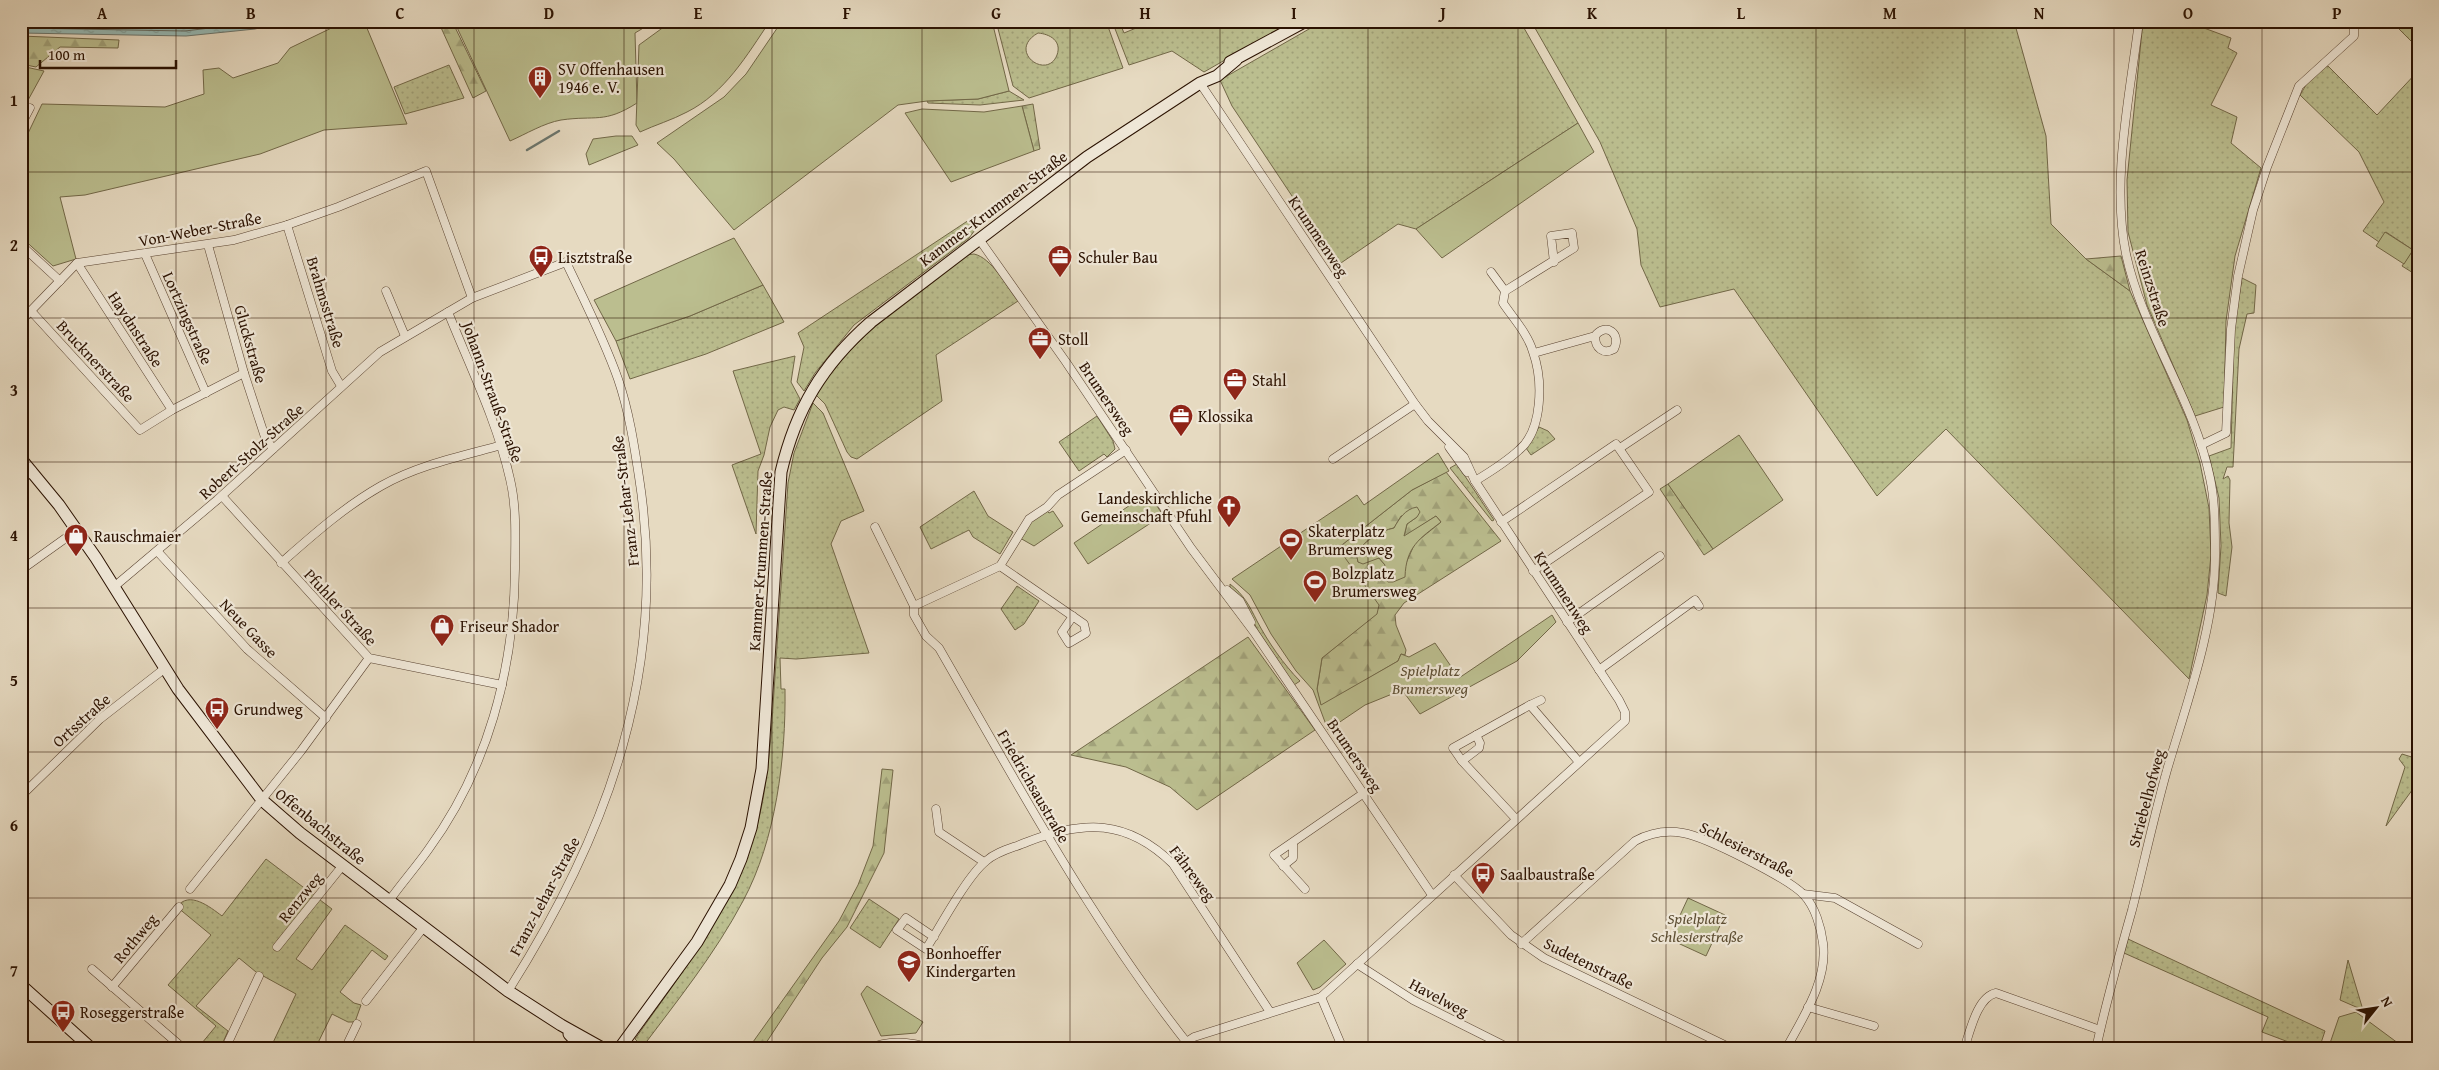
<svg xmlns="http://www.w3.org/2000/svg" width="2439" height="1070" font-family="'Gentium Book Plus',serif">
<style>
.grass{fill:url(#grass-dots);stroke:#726848;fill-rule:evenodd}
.forest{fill:url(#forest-firs);stroke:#726848;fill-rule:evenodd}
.green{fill:#bbbe8f;stroke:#726848}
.water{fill:url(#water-ripples);stroke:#6b766e}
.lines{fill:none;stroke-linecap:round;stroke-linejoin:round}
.shore{stroke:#60665c;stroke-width:1}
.stream{stroke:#6b766e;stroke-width:2.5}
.street-casing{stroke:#594331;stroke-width:9}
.secondary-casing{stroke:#2a1101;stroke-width:13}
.street{stroke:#efe7d7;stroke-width:8}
.secondary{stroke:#efe7d7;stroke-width:11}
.grid{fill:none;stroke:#2a1101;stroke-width:1;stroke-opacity:0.55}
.labels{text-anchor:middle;stroke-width:4.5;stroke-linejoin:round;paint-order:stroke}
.poi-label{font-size:16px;fill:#2a1101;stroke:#efe7d7;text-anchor:start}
.street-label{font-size:16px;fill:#2a1101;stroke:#efe7d7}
.park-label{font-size:16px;font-style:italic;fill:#5d4e33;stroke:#efe7d7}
.neatline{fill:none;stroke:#2a1101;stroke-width:2}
.grid-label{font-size:16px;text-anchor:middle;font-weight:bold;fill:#2a1101}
</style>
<defs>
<pattern id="grass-dots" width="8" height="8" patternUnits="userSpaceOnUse" patternTransform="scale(1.25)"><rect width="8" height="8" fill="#bbbe8f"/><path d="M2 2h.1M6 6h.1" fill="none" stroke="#a1a27a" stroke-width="1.8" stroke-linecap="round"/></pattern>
<pattern id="forest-firs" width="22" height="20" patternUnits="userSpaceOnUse" patternTransform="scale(1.25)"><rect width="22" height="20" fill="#bbbe8f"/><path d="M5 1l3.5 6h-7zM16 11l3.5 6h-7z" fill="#a1a27a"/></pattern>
<pattern id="water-ripples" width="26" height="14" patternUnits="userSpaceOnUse" patternTransform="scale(1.25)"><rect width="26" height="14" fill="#96bab6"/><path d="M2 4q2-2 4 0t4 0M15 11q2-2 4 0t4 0" fill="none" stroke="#819f9b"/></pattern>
</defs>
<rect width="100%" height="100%" fill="#e6dac1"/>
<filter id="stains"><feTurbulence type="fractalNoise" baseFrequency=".004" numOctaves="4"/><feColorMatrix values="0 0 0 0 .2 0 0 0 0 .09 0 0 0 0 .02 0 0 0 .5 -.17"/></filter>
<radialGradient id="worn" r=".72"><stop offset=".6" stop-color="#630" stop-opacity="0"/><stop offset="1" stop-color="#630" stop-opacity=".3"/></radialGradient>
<g class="grass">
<path d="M996 21H1039L1043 25 1056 26 1058 24 1057 21H1106L1123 68 1029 98 1013 86ZM1038 33C1050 34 1062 41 1057 55 1047 81 1006 51 1038 33Z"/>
<polygon points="1112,21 1119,21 1124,33 1141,26 1140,21 1293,21 1204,72 1172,51 1129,65"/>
<polygon points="1323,21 1520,21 1578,123 1416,229 1398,224 1338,265 1232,106 1220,80"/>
<polygon points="1531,21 2014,21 2046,136 2051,224 2086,259 2130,291 2187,420 2200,463 2209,508 2211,555 2207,595 2189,679 1946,429 1877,496 1734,289 1660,307 1641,265 1637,229 1600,142"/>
<polygon points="2143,21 2185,21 2231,38 2228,48 2237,53 2211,105 2237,117 2231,143 2261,168 2235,256 2226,321 2224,407 2195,416 2147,305 2128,232 2127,180"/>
<polygon points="2391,21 2418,21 2418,48"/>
<polygon points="449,65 464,98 405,114 394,87"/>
<path d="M2328 66 2377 115 2418 71V276L2402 266 2413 250 2386 232 2379 242 2363 231 2384 202 2359 152 2300 95C2307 84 2314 67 2328 66Z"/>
<polygon points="1009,91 1024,100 980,105 928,103 927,101 978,99"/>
<polygon points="969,220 975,230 969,238 854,325 815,373 804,391 797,382 804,347 798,333"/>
<path d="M974 254C992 258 1006 286 1018 301L936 355 942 401 857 459 851 457 847 452 825 404 815 394C857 333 909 299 966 255Z"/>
<polygon points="2242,278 2256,285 2254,313 2247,314 2239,349 2233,467 2227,467 2223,479 2228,476 2230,480 2229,523 2232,547 2226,596 2218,593 2221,546 2219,498 2209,456 2231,448 2234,330"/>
<polygon points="763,285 784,322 706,354 630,379 616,341 690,316"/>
<polygon points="795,356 791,382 800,399 794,410 784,407 778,410 770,427 764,455 758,471 756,534 732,465 761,454 733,371"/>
<path d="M813 403 823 413 864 511 841 521 831 544 869 653 796 659 780 658 781 689H785C786 757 776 840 743 901 715 954 677 1001 641 1049H635L638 1042 635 1039C682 972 735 906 757 826 765 796 768 766 771 736L788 483 794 453Z"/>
<polygon points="1097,416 1113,441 1115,449 1107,457 1104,454 1079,471 1059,442"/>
<polygon points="1539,427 1548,431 1555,439 1531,455 1526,448"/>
<polygon points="1457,464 1494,520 1492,521 1450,468"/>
<polygon points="974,491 988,516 1013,532 1000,554 973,537 969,530 931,549 920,527"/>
<path d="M1230 584C1244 595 1249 605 1257 621 1268 642 1284 665 1300 681L1294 685 1257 629 1244 601 1230 587Z"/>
<polygon points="1017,586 1039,601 1024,624 1015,630 1001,609"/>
<polygon points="2402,754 2418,759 2418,782 2386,826 2405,767 2399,759"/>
<path d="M266 859 332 909 296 959 312 970 345 925 388 956 385 960 372 950 340 992 354 1003 361 1005 355 1022H348L332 1014 315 1049H270L296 994 256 972 239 958 196 1006 228 1031 220 1049H197L216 1026 168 985 211 935 177 907C189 890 210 907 222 916Z"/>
<polygon points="869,899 899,919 880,948 850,928"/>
<polygon points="2128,939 2325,1031 2319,1049 2307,1049 2262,1032 2268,1017 2124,953"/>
<polygon points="2348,960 2363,1010 2340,1000"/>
</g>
<g class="forest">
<polygon points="438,21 452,21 486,91 473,98"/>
<polygon points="21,36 119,40 118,48 60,47 36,67 21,64"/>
<polygon points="1033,104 1040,149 1034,151 1022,106"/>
<polygon points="2121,256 2130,291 2086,259"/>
<path d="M1446 472 1501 541 1404 603 1395 615 1396 625 1406 650 1405 655 1401 654 1398 661 1321 706 1317 690 1322 658 1376 614 1338 548 1412 490ZM1401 516 1417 517 1407 524 1404 537 1436 516 1441 522 1415 543 1406 563 1385 565 1379 558 1358 562 1356 552C1366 541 1379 531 1394 528Z"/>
<polygon points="1668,484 1713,549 1704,555 1660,489"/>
<polygon points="1248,637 1315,730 1197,810 1170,787 1126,767 1071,755"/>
<polygon points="882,769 893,770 884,853 847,927 822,958 762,1049 748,1049 839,921 858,885 873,846"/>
</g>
<g class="green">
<polygon points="346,21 364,21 407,124 324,130 260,154 85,195 60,197 76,259 53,266 21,237 21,148 42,104 165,107 204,94 203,70 219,68 233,78 278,63 290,48"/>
<path d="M454 21H655L635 33 637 103C604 124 596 115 561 120 544 123 526 134 510 141Z"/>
<path d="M672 21H770C747 55 725 93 687 112 672 120 655 125 640 132L636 125 639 45Z"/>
<polygon points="782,21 992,21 1009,91 978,99 927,101 898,105 734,230 674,159 657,143 724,97 746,74"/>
<polygon points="21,66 44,71 21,113"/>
<polygon points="1022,106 1034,151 951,182 905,113 922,109 984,112"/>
<polygon points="1578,123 1594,152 1442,258 1416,229"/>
<polygon points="616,136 632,136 638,145 589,165 586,154 593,139"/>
<polygon points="2385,232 2413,250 2404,264 2376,246"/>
<polygon points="734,238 763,285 690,316 616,341 594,300"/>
<polygon points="1739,435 1783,500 1713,549 1668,484"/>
<polygon points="1438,453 1449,471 1412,490 1338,548 1379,605 1377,614 1322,658 1317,689 1321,705 1398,661 1401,654 1409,657 1435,643 1459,678 1552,615 1556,622 1517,661 1420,714 1402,690 1365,705 1328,730 1313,690 1296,671 1271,634 1250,595 1232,579 1357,495 1364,505"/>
<polygon points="1148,493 1163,515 1088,564 1074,543"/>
<path d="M1417 507 1420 512 1417 517 1407 524 1404 536 1436 516 1441 522C1419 539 1406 547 1405 577L1393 582H1388L1382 574 1385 565 1379 558 1363 564 1358 562 1356 552C1366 541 1379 531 1394 528 1399 519 1405 509 1417 507Z"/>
<polygon points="1047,511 1049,513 1053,511 1063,526 1034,546 1020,538 1029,523"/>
<polygon points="1688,898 1725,915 1706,956 1669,939"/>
<polygon points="1324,940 1346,964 1320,987 1313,990 1297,963"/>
<polygon points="867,986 923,1022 916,1033 881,1036 861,994"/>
<polygon points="2356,1012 2406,1049 2328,1049 2339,1017"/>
</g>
<polygon class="water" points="21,21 288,21 255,29 186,36 21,33"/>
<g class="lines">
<g class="shore">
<polyline points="21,21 185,25 221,21"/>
<polyline points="21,28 185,31 267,21"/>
</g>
<polyline class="stream" points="527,150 559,131"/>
<defs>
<g id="street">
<polyline points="21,125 30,108"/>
<polyline points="287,225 332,371 341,386"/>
<polyline points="979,239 1066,362 1191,548 1254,632 1432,895"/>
<polyline points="21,245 60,281"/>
<polyline points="208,245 244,373 265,437 273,449"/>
<polyline points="145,254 206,393"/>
<polyline points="77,263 172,410"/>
<polyline points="1491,272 1505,291"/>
<polyline points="386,291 405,336"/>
<polyline points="31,311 140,430 172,410 244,373"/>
<polyline points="21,321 77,263 234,240 287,225 338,207 426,171 472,298"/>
<path d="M1534 353 1595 336C1605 322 1622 333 1614 349 1603 355 1595 348 1595 336"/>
<polyline points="2201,445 2226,433 2231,329 2238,276 2253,210 2267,167 2299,86 2354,36 2354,21"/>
<polyline points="1449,447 1467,472"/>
<polyline points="1620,448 1677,410"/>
<polyline points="1333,459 1415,404"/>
<polyline points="21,481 32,470"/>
<path d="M1475 481C1490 472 1506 462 1519 450 1543 430 1543 380 1533 352 1528 334 1513 318 1503 303L1505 291 1574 248 1572 233 1551 236 1554 262"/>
<polyline points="222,496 369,658 502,685"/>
<polyline points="1501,522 1616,444 1649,492 1533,571"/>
<path d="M875 527 914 606V615L926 636 939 648C1018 785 1093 925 1192 1049"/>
<polyline points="158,552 247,649 326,718"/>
<path d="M281 563C313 535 344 507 381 486 418 465 462 456 502 445"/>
<polyline points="1000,566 1084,624 1086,633 1069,643 1062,632 1073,616"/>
<polyline points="21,570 77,530"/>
<path d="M115 586 217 500 380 352 472 298 566 262C584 300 604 339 618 379 629 411 634 444 639 477 669 668 609 832 508 991"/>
<polyline points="1227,590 1240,601 1251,622"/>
<polyline points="914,606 1000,566 1029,519 1047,507 1058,495 1126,450"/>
<polyline points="1567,622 1660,556"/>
<polyline points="1599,670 1695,600 1699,606"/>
<polyline points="1530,705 1541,700"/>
<polyline points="1462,761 1479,748 1480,743 1476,735"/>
<polyline points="21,796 100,719 164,669"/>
<polyline points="936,809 939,832 984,862"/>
<polyline points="1516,819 1462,761 1453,748 1530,705 1579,762"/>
<polyline points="1283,866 1293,858 1293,843"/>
<polyline points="1454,875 1511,935 1544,958 1733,1049"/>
<polyline points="190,889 301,751 369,658"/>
<polyline points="1305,889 1274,855 1364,793"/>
<polyline points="1803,894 1835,898 1918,944"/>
<path d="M389 901C401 884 416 867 428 850 488 768 514 670 515 569 515 539 517 508 510 479 497 421 470 367 448 312"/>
<path d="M934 937 906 918 897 930 926 949C940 927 967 876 986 861 997 851 1013 848 1027 842 1084 820 1127 819 1173 864L1270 1012"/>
<path d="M1521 944 1635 841C1650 833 1666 830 1683 833 1706 837 1788 878 1804 895 1815 907 1821 927 1823 943 1828 981 1803 1017 1786 1049"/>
<polyline points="277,947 343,865"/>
<polyline points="1357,964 1413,1000 1511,1049"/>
<polyline points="92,969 184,1049"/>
<polyline points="112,987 179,907"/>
<polyline points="1321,997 1343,1049"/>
<polyline points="366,1001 423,928"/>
<polyline points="1808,1007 1874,1026"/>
<polyline points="225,1049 259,976"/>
<polyline points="345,1049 357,1024"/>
<path d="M868 1049C889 1039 913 1042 934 1049"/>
<polyline points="1176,1049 1194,1037 1321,997 1625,721 1625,712 1619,700 1475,481 1464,457 1428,421 1415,404 1200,83"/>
<path d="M1964 1049C1970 1032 1977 997 1996 993L2100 1030"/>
<path d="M2096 1049C2106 1002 2119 956 2132 910 2144 863 2154 816 2167 770 2187 702 2216 624 2215 552 2215 529 2215 501 2210 478 2194 399 2143 333 2126 254 2111 180 2130 95 2139 21"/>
</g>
<g id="secondary">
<polyline points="1230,62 1306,21"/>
<polyline points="21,459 59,505 96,558 178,689 262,800 300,833 508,991 561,1025 604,1049"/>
<polyline points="21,985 92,1049"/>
<polyline points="569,1034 583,1049"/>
<path d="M619 1049 697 942 730 885 741 859 751 828 762 769 781 472C796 409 822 365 871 322L1087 157 1200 83 1217 76 1236 60"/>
</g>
</defs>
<use href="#street" class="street-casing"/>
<use href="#secondary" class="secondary-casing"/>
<use href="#street" class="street"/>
<use href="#secondary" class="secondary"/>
</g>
<path class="grid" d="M176 21V1049M326 21V1049M474 21V1049M624 21V1049M772 21V1049M922 21V1049M1070 21V1049M1220 21V1049M1368 21V1049M1518 21V1049M1666 21V1049M1816 21V1049M1965 21V1049M2114 21V1049M2262 21V1049M21 172H2418M21 318H2418M21 462H2418M21 608H2418M21 752H2418M21 898H2418"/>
<defs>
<symbol id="building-pin" viewBox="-11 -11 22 30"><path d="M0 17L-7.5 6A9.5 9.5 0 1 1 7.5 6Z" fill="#8f2418" stroke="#efe7d7"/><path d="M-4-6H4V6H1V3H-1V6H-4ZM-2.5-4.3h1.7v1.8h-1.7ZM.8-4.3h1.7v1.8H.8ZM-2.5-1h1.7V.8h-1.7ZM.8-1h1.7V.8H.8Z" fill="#fff"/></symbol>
<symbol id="bus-pin" viewBox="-11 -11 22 30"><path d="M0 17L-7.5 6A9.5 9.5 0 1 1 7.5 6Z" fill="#8f2418" stroke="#efe7d7"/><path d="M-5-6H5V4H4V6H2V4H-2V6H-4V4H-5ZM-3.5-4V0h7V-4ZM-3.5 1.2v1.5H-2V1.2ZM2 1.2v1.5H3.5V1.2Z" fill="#fff"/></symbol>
<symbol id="office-pin" viewBox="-11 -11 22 30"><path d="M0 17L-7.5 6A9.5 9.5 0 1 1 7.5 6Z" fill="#8f2418" stroke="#efe7d7"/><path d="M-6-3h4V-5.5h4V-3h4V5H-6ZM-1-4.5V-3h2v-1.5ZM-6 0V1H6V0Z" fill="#fff"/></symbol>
<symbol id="church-pin" viewBox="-11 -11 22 30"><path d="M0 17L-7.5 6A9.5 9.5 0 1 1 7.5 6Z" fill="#8f2418" stroke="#efe7d7"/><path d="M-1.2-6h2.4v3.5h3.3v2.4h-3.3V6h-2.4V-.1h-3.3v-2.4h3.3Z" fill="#fff"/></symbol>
<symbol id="shop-pin" viewBox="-11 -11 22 30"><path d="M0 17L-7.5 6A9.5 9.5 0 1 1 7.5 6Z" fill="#8f2418" stroke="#efe7d7"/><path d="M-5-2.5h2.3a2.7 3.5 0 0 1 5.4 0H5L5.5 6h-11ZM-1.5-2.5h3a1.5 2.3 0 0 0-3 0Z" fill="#fff"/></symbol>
<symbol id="stadium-pin" viewBox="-11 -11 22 30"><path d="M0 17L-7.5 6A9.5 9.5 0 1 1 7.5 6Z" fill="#8f2418" stroke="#efe7d7"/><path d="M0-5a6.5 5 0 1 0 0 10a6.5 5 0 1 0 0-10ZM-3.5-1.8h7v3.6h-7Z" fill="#fff"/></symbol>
<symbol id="school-pin" viewBox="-11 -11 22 30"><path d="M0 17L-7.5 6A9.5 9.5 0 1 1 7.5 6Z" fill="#8f2418" stroke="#efe7d7"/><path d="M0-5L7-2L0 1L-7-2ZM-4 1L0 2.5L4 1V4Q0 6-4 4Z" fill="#fff"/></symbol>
</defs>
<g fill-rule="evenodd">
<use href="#building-pin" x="526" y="64" width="28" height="38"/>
<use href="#bus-pin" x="527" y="243" width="28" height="38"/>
<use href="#office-pin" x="1046" y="243" width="28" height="38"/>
<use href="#office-pin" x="1026" y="325" width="28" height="38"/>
<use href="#office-pin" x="1221" y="366" width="28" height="38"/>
<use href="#office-pin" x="1167" y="402" width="28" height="38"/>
<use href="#church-pin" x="1215" y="493" width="28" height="38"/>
<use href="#shop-pin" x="62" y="522" width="28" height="38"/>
<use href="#stadium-pin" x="1277" y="526" width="28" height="38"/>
<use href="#stadium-pin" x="1301" y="568" width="28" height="38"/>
<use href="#shop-pin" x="428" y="612" width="28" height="38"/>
<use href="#bus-pin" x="203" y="695" width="28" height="38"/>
<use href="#bus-pin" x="1469" y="860" width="28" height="38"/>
<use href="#school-pin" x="895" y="948" width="28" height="38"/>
<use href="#bus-pin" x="49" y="998" width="28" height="38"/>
</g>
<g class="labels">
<g class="poi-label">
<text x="558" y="75">SV Offenhausen<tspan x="558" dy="18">1946 e. V.</tspan></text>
<text x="558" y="263">Lisztstraße</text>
<text x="1078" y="263">Schuler Bau</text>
<text x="1058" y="345">Stoll</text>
<text x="1252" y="386">Stahl</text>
<text x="1198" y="422">Klossika</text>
<text x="1212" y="504" text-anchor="end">Landeskirchliche<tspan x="1212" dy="18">Gemeinschaft Pfuhl</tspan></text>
<text x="1308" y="537">Skaterplatz<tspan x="1308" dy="18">Brumersweg</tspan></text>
<text x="94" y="542">Rauschmaier</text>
<text x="1332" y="579">Bolzplatz<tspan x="1332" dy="18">Brumersweg</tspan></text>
<text x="460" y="632">Friseur Shador</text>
<text x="234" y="715">Grundweg</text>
<text x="1500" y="880">Saalbaustraße</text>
<text x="926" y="959">Bonhoeffer<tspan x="926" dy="18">Kindergarten</tspan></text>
<text x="80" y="1018">Roseggerstraße</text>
</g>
<g class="street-label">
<text transform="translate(993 208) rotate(-37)" y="6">Kammer-Krummen-Straße</text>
<text transform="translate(200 229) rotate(-11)" y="6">Von-Weber-Straße</text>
<text transform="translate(1319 236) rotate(56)" y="6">Krummenweg</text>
<text transform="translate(2153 288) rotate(72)" y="6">Reinzstraße</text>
<text transform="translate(326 302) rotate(73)" y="6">Brahmsstraße</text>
<text transform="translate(188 318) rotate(66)" y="6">Lortzingstraße</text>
<text transform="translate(136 329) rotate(57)" y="6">Haydnstraße</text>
<text transform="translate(251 344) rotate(74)" y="6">Gluckstraße</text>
<text transform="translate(96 361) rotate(47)" y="6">Brucknerstraße</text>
<text transform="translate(493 392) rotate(70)" y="6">Johann-Strauß-Straße</text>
<text transform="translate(1107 398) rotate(56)" y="6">Brumersweg</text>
<text transform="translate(251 451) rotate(-42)" y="6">Robert-Stolz-Straße</text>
<text transform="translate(625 501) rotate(-97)" y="6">Franz-Lehar-Straße</text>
<text transform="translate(760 561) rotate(-86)" y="6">Kammer-Krummen-Straße</text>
<text transform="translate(1564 592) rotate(57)" y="6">Krummenweg</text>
<text transform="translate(341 607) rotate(47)" y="6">Pfuhler Straße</text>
<text transform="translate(249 628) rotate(46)" y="6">Neue Gasse</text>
<text transform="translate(81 720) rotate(-42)" y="6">Ortsstraße</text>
<text transform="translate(1355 755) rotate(56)" y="6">Brumersweg</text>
<text transform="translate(1034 786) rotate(60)" y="6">Friedrichsaustraße</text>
<text transform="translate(2146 798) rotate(-75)" y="6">Striebelhofweg</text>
<text transform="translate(321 826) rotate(39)" y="6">Offenbachstraße</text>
<text transform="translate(1747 849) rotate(27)" y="6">Schlesierstraße</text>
<text transform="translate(1193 873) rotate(53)" y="6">Fähreweg</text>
<text transform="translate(544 896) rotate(-62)" y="6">Franz-Lehar-Straße</text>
<text transform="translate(300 897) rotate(-51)" y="6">Renzweg</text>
<text transform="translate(135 938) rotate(-50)" y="6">Rothweg</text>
<text transform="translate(1589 963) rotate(26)" y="6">Sudetenstraße</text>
<text transform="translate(1439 997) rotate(28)" y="6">Havelweg</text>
</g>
<g class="park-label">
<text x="1430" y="676">Spielplatz<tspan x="1430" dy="18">Brumersweg</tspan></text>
<text x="1697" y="924">Spielplatz<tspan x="1697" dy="18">Schlesierstraße</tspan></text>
</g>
</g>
<rect width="2439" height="1070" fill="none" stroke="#e6dac1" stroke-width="55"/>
<g transform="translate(2376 1008) rotate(60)" stroke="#efe7d7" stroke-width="4" paint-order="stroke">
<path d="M0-4L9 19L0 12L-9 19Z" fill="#2a1101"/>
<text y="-8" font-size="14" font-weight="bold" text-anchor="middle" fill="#2a1101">N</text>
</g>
<path d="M40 60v8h136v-8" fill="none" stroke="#2a1101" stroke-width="2.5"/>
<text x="48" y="60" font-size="15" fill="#2a1101" stroke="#efe7d7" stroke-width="4" paint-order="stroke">100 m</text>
<rect x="28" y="28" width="2384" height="1014" class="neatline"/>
<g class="grid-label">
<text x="102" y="19">A</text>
<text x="251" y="19">B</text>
<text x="400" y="19">C</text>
<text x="549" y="19">D</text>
<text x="698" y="19">E</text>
<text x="847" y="19">F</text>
<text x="996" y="19">G</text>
<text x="1145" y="19">H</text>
<text x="1294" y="19">I</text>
<text x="1443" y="19">J</text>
<text x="1592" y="19">K</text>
<text x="1741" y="19">L</text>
<text x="1890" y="19">M</text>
<text x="2039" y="19">N</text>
<text x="2188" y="19">O</text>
<text x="2337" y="19">P</text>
<text x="14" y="106">1</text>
<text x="14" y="251">2</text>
<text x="14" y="396">3</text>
<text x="14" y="541">4</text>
<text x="14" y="686">5</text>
<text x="14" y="831">6</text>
<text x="14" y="976">7</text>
</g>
<rect width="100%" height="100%" filter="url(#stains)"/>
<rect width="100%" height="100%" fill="url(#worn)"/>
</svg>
